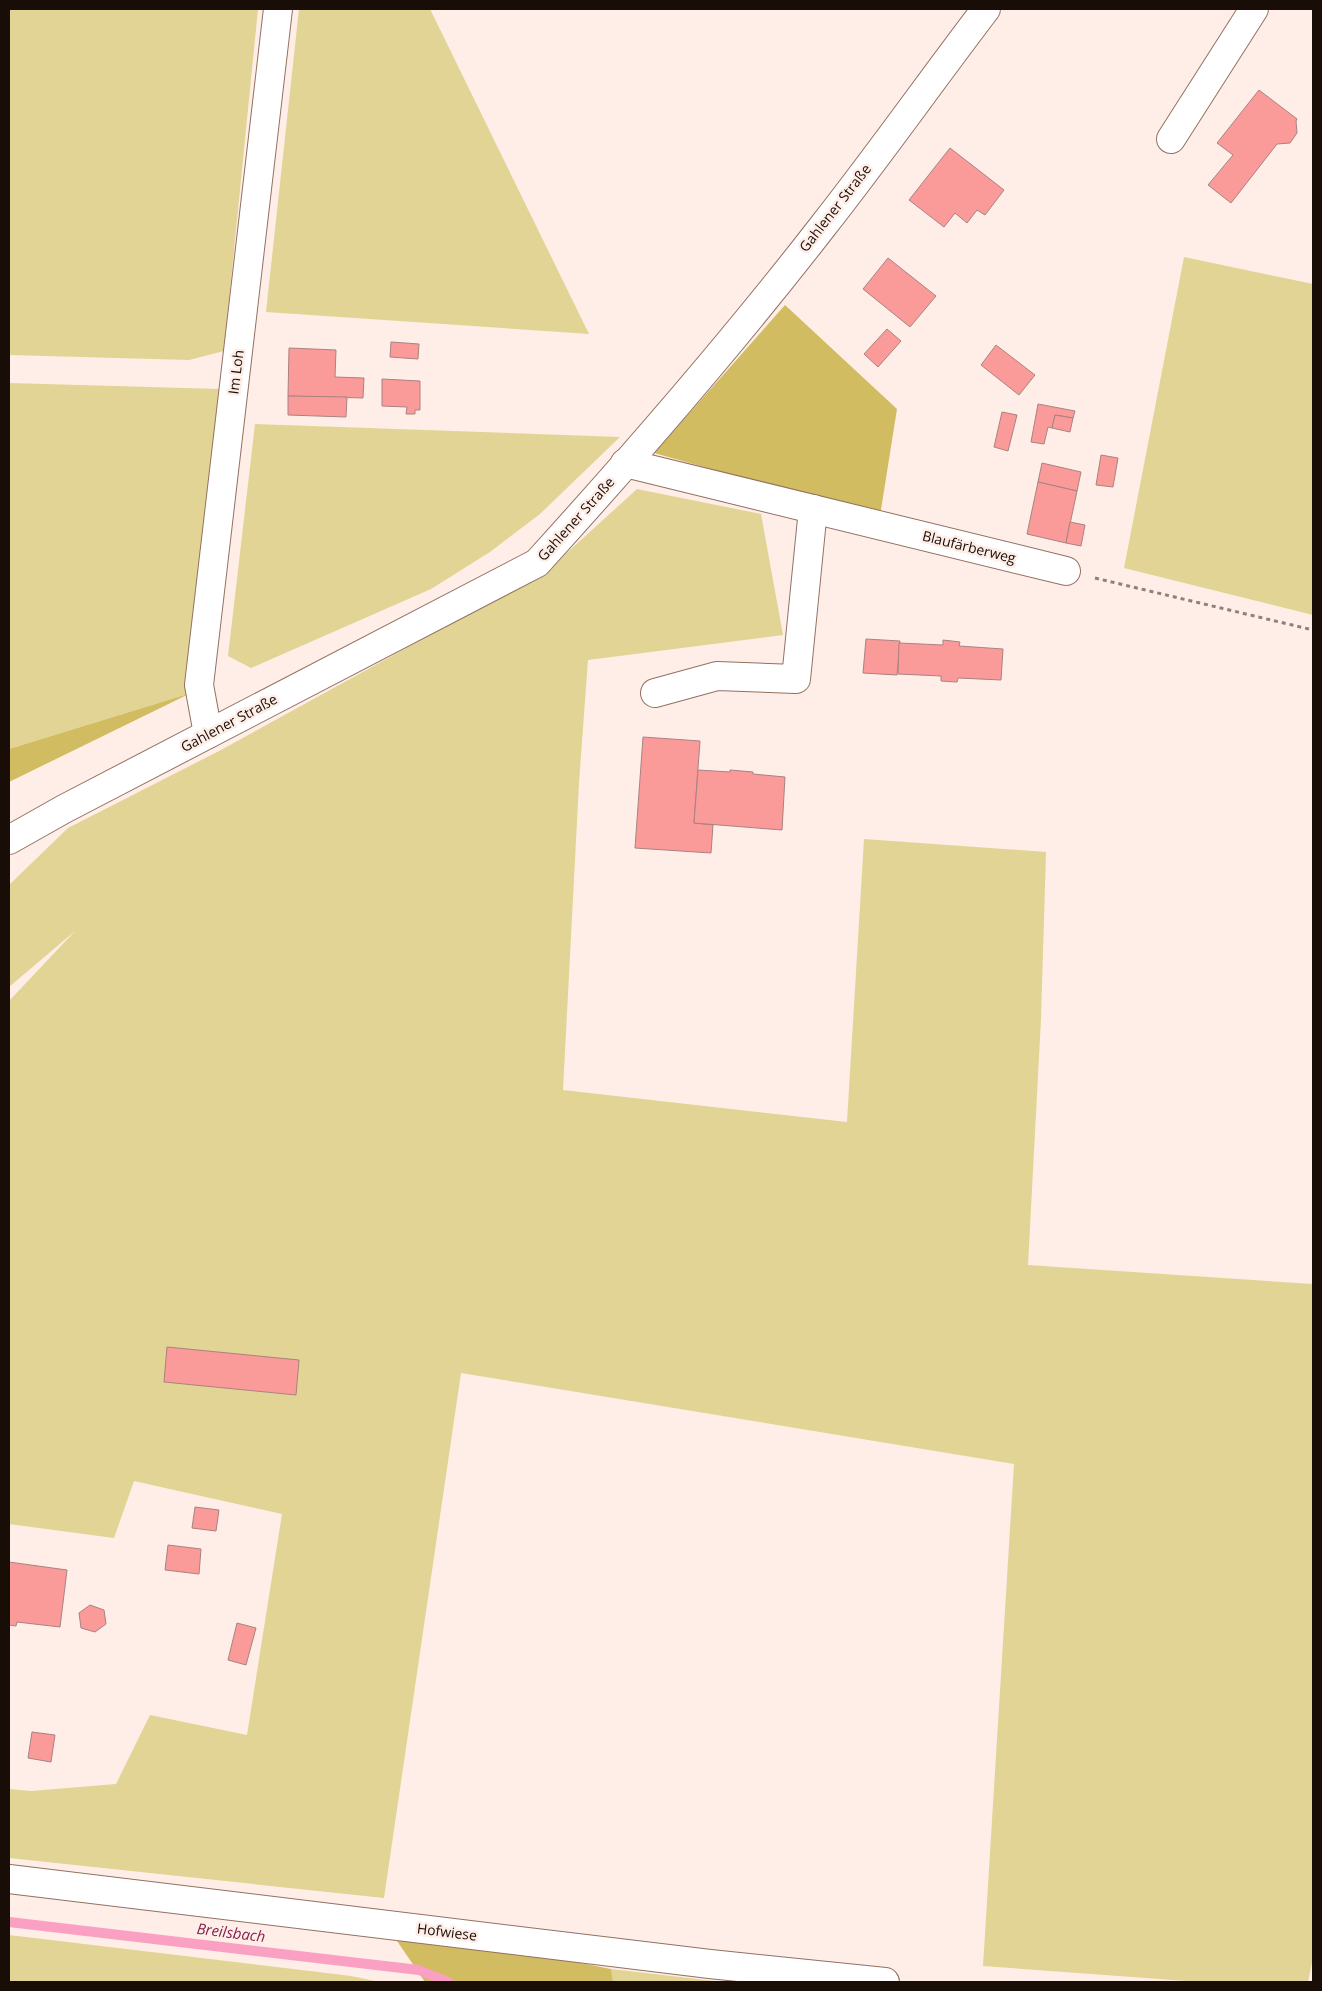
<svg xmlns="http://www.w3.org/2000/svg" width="1322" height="1991" font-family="'Open Sans',sans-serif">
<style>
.green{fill:#e2d495}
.forest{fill:#d1bc61}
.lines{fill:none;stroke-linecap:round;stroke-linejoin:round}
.stream{stroke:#faa0c2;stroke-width:10}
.building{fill:#fa9b9a;stroke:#a98281}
.minor-casing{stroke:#927161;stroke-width:30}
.path{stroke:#8e807a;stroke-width:3;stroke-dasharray:4 4;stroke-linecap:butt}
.minor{stroke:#fff;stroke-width:28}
.labels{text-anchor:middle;stroke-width:5;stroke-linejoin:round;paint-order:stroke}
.street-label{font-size:14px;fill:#190d08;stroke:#feeee7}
.water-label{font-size:15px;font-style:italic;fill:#862052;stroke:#feeee7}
</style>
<rect width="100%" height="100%" fill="#feeee7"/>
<g class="green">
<polygon points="9,9 258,9 224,351 189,360 9,355"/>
<polygon points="299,9 430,9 589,334 266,312"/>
<polygon points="1184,257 1313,284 1313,615 1124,568"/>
<polygon points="9,383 220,389 191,693 9,749"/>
<polygon points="255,424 620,437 540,514 490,552 431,589 251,668 228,656"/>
<polygon points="637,489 761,514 783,635 588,660 579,783 563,1090 847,1122 864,839 1046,852 1041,1019 1028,1265 1313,1284 1313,1958 1308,1982 1200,1982 983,1966 1014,1464 461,1373 384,1898 9,1858 9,1789 31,1791 116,1784 150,1715 247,1735 282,1514 134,1481 114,1538 9,1524 9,1001 75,931 9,987 9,885 68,828 221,750 548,570"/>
<polygon points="9,1935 351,1976 380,1982 9,1982"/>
<polygon points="611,1969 723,1982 613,1982"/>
</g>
<g class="forest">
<polygon points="785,305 897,409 880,516 654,453"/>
<polygon points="191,693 9,782 9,749"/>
<polygon points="395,1938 520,1951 611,1969 613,1982 425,1982"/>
</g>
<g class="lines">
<polyline class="stream" points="9,1922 419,1970 448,1982"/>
</g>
<g class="building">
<polygon points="1259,90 1297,119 1296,121 1297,133 1290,143 1277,144 1231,203 1208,185 1233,155 1217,143"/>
<polygon points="950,148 1004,190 985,215 977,210 967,223 955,213 944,227 909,200"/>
<polygon points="888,258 936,296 910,327 863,289"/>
<polygon points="887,329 901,341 878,367 864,354"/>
<polygon points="391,342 419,344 418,359 390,357"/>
<polygon points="996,345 1035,375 1019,395 981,365"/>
<polygon points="289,348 336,350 335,377 364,378 363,398 288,396"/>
<polygon points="382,379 420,381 420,410 415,410 415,414 406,414 407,407 382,406"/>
<polygon points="288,396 347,397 346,417 288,415"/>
<polygon points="1038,404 1075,411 1073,418 1055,415 1052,428 1048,427 1044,444 1031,442"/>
<polygon points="1002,412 1017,415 1008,451 994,447"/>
<polygon points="1055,415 1073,418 1070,432 1052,428"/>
<polygon points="1101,455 1118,458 1113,487 1096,485"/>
<polygon points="1042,463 1081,472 1077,491 1038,482"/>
<polygon points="1038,482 1077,491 1066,543 1027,534"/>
<polygon points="1070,522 1085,525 1081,546 1066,543"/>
<polygon points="866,639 900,641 897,675 863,673"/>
<polygon points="943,640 960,642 959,646 1003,649 1001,680 958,678 957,682 941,681 941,676 898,674 899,643 943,645"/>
<polygon points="643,737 700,741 694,823 713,825 711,853 635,848"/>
<polygon points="698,770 730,772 730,770 753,772 753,774 785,777 782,830 694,823"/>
<polygon points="167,1347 299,1360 296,1395 164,1382"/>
<polygon points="195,1507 219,1510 216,1531 192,1528"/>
<polygon points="168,1545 201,1549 199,1574 165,1570"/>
<polygon points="9,1562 67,1570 60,1627 17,1622 16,1626 9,1625"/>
<polygon points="90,1605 104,1610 106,1624 95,1632 81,1628 79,1613"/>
<polygon points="237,1623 256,1628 246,1665 228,1660"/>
<polygon points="32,1732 55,1735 51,1762 28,1758"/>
</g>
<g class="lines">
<defs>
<g id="minor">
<polyline points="1171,139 1254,9"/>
<polyline points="625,463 1066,571"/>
<polyline points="655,693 717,676 796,679 813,509"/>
<polyline points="208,734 199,685 278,9"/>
<path d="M9 840 64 809 537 563C636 454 733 342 823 226 879 155 931 81 986 9"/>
<polyline points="9,1879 710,1964 885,1982"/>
</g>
</defs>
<use href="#minor" class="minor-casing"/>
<polyline class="path" points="1095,578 1313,630"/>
<use href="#minor" class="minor"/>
</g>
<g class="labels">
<g class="street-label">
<text transform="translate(835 208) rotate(-52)" y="5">Gahlener Straße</text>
<text transform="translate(236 372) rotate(-83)" y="5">Im Loh</text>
<text transform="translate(576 519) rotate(-48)" y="5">Gahlener Straße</text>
<text transform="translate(969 547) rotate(14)" y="5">Blaufärberweg</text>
<text transform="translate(229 723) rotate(-28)" y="5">Gahlener Straße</text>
<text transform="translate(447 1932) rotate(7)" y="5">Hofwiese</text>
</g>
<g class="water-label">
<text transform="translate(231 1933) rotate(7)" y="5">Breilsbach</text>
</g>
</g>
<rect width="1322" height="1991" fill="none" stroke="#190d08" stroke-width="20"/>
</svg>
